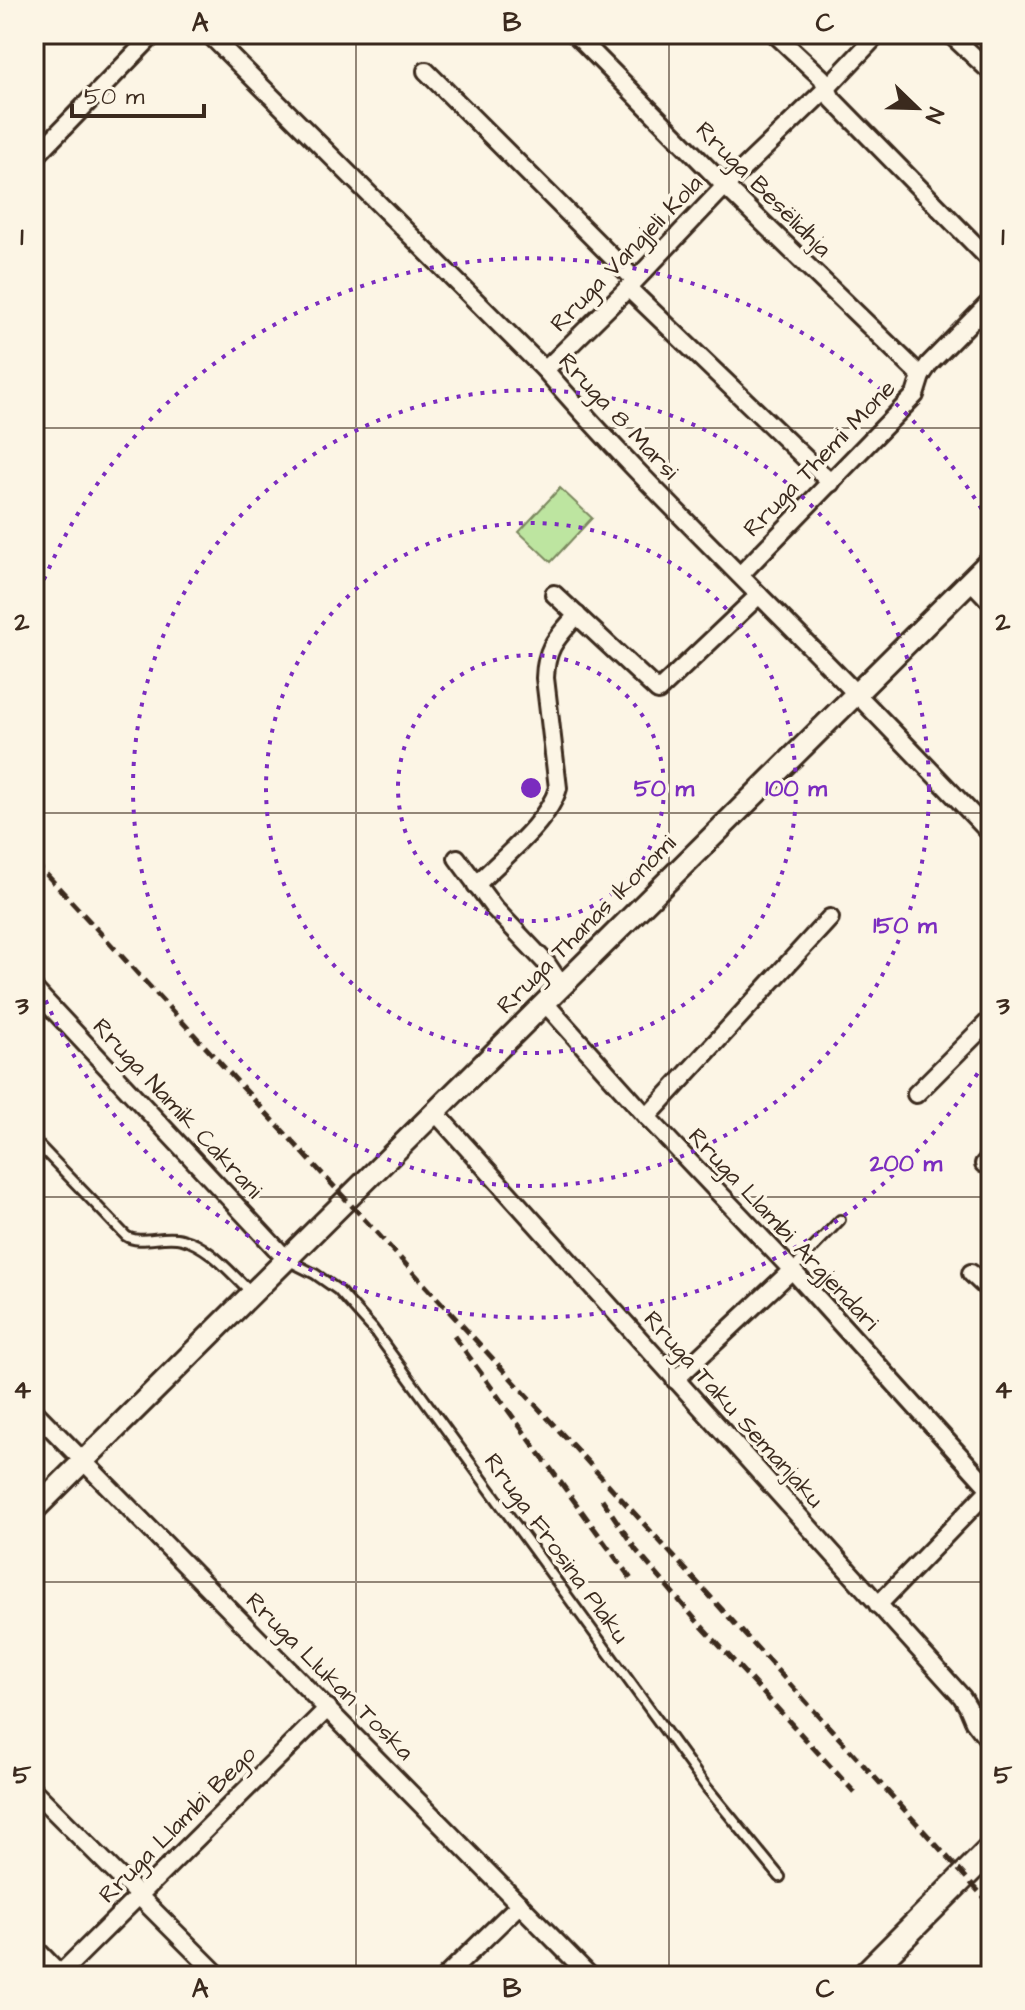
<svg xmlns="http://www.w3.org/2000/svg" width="1025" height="2010" font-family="'Architects Daughter',sans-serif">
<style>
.green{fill:#bde5a0;stroke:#7c885f;stroke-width:2}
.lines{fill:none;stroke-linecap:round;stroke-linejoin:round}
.service-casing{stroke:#3b2a1e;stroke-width:14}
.minor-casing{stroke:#3b2a1e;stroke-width:22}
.tertiary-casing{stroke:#3b2a1e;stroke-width:26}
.secondary-casing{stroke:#3b2a1e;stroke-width:30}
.service{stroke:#fcf5e5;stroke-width:8}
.minor{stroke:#fcf5e5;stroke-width:16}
.tertiary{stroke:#fcf5e5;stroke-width:20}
.secondary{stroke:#fcf5e5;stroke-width:24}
.rail{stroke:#3b2a1e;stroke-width:5;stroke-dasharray:12 6;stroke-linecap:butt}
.grid{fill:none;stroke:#3b2a1e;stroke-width:2;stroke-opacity:0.55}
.ring{fill:none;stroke:#7b2cbf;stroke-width:4;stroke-dasharray:4 8}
.labels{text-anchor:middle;stroke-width:7;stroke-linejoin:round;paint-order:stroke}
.street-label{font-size:24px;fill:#3b2a1e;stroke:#fcf5e5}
.centre{fill:#7b2cbf;stroke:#fcf5e5;stroke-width:4}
.ring-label{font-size:24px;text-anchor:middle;font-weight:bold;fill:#7b2cbf;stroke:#fcf5e5;stroke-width:7;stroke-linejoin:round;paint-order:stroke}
.neatline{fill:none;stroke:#3b2a1e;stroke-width:3}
.grid-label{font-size:26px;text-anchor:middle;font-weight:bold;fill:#3b2a1e}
</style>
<rect width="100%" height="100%" fill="#fcf5e5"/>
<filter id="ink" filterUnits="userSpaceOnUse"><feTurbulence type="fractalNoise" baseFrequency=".0125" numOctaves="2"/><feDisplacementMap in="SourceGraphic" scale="16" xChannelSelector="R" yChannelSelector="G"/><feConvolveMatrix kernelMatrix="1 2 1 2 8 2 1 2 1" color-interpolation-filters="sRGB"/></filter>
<g filter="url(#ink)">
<polygon class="green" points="560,488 592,518 551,562 519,532"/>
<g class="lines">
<defs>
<g id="service">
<path d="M34 1140 126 1236C139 1245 164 1234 182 1239 210 1246 231 1274 252 1293"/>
<polyline points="287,1260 315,1274 338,1290 373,1329 707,1788 780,1877"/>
<polyline points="792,1270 840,1220"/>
<polyline points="884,1962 899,1976"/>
</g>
<g id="minor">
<path d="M209 34 545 370C612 448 686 521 758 594 837 673 914 753 991 834"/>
<polyline points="575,34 725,186 921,376"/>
<polyline points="775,34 822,78 832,99 991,261"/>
<polyline points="950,34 991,72"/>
<polyline points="426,71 635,280"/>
<polyline points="34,158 154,34"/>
<polyline points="628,288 831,483"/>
<polyline points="545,370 628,288 725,186 826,89 878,34"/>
<polyline points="740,575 915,395 921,376 929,364 991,301"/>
<polyline points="970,580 991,602"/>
<polyline points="554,594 658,691 759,595"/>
<polyline points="457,858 494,908 547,964 561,985"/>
<path d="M476 885C502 858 548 823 558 788L545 678C546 646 557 638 577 615"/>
<polyline points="34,989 287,1260"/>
<polyline points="544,1002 647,1117 792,1270 990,1489"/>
<polyline points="916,1094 991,1019"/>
<polyline points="434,1111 962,1697 968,1707 974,1721 991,1743"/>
<polyline points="647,1117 830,918"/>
<polyline points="984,1164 991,1156"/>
<polyline points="971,1273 991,1292"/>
<polyline points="675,1380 792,1270"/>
<polyline points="34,1411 590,1976"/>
<polyline points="878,1605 991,1488"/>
<polyline points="34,1791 219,1976"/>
<polyline points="34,1947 60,1974"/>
<polyline points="58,1976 328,1708"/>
<polyline points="446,1976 520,1904"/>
</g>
<polyline id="tertiary" points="34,1510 991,560"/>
<polyline id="secondary" points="864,1976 991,1849"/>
</defs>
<use href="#service" class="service-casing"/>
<use href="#minor" class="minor-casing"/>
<use href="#tertiary" class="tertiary-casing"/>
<use href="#secondary" class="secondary-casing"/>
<use href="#service" class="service"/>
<use href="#minor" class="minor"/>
<use href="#tertiary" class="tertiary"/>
<use href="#secondary" class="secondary"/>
<g class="rail">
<polyline points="34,861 565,1437 991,1905"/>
<polyline points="454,1336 631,1579"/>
<polyline points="602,1499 636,1550 695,1619 855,1793"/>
</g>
</g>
</g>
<path class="grid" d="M356 34V1976M669 34V1976M34 428H991M34 813H991M34 1197H991M34 1582H991"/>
<g class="ring">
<circle cx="531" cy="788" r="133"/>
<circle cx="531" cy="788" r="265"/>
<circle cx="531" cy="788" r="398"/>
<path d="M990 1053A530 530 0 0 1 35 974M35 602A530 530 0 0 1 990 523"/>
</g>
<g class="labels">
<g class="street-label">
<text transform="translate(764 189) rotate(45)" y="8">Rruga Besëlidhja</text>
<text transform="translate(626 253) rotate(-46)" y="8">Rruga Vangjeli Kola</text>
<text transform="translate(619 416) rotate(47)" y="8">Rruga 8 Marsi</text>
<text transform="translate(819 458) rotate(-46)" y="8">Rruga Themi Mone</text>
<text transform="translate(586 924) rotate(-45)" y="8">Rruga Thanas Ikonomi</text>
<text transform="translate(178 1108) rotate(47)" y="8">Rruga Namik Cakrani</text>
<text transform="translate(784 1229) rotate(47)" y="8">Rruga Llambi Argjendari</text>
<text transform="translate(734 1409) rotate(48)" y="8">Rruga Taku Semanjaku</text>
<text transform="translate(557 1548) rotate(54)" y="8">Rruga Frosina Plaku</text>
<text transform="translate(330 1676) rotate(45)" y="8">Rruga Llukan Toska</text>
<text transform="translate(177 1824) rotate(-45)" y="8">Rruga Llambi Bego</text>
</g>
</g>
<circle cx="531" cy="788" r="12" class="centre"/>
<g class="ring-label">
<text x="664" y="796">50 m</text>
<text x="796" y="796">100 m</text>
<text x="905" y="933">150 m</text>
<text x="906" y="1171">200 m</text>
</g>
<rect width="1025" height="2010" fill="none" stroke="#fcf5e5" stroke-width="88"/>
<g transform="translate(917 108) rotate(113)" stroke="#fcf5e5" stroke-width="6" paint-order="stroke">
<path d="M0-6L14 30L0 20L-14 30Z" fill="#3b2a1e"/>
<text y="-12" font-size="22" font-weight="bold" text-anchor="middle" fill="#3b2a1e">N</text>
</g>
<path d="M72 104v12h132v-12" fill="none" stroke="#3b2a1e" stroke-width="4"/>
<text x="84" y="104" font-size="24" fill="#3b2a1e" stroke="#fcf5e5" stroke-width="6" paint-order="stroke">50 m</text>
<rect x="44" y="44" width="937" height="1922" class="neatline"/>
<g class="grid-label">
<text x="200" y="31">A</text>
<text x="512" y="31">B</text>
<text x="825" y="31">C</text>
<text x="22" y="245">1</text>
<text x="1003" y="245">1</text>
<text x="22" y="630">2</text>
<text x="1003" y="630">2</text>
<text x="22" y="1014">3</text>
<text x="1003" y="1014">3</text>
<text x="22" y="1398">4</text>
<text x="1003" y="1398">4</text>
<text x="22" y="1783">5</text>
<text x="1003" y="1783">5</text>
<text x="200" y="1997">A</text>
<text x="512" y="1997">B</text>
<text x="825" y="1997">C</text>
</g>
</svg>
